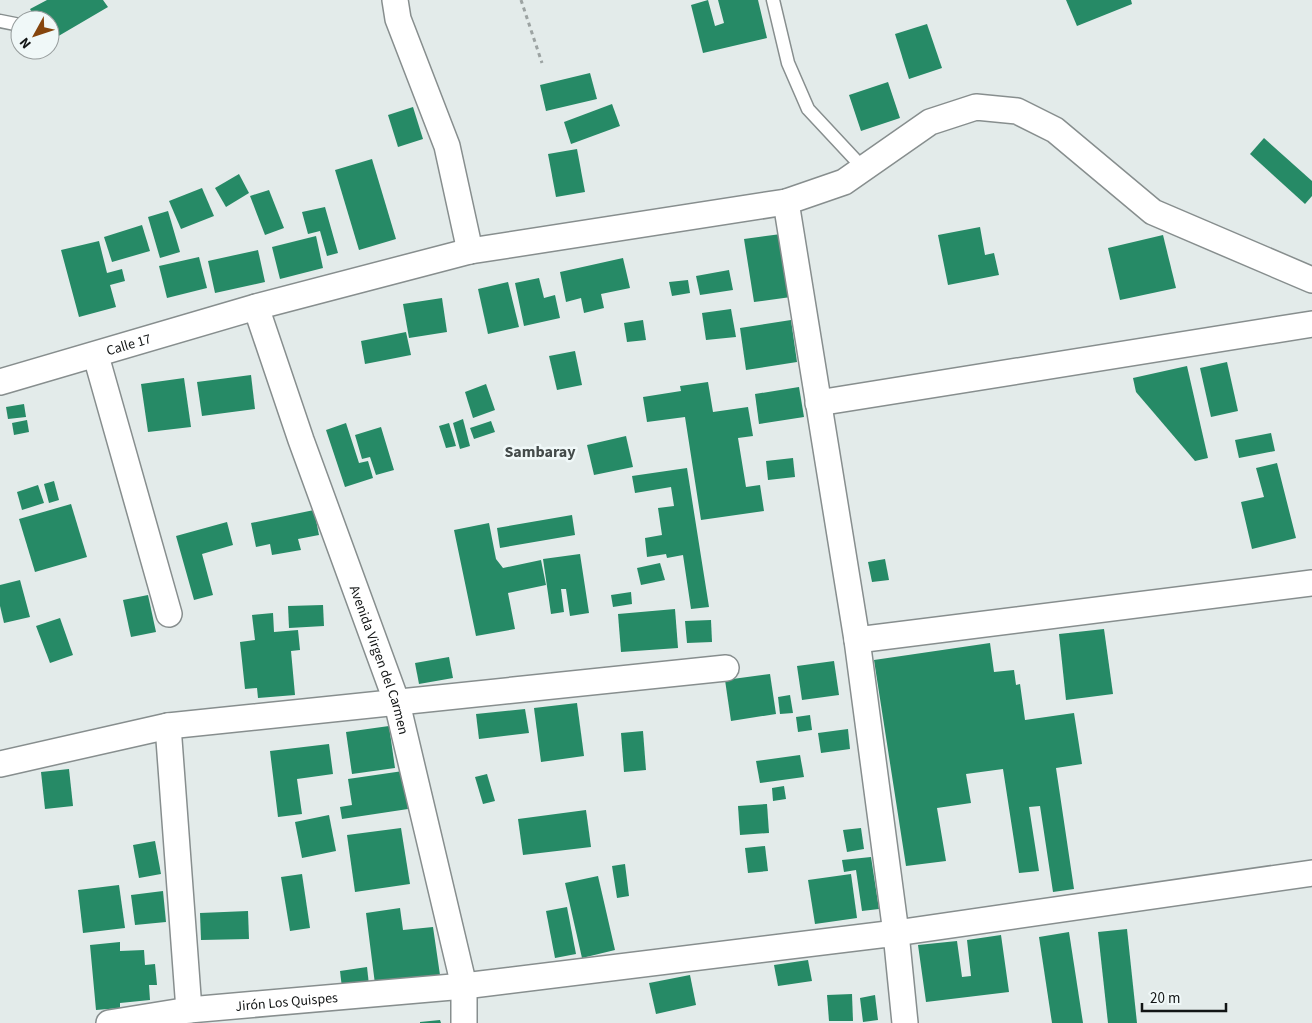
<svg xmlns="http://www.w3.org/2000/svg" width="1312" height="1023" font-family="'Source Sans 3',sans-serif">
<style>
.building{fill:#268a66}
.lines{fill:none;stroke-linecap:round;stroke-linejoin:round}
.service-casing{stroke:#878e8e;stroke-width:15}
.minor-casing{stroke:#878e8e;stroke-width:28}
.path{stroke:#9ca3a2;stroke-width:3;stroke-dasharray:4 4;stroke-linecap:butt}
.service{stroke:#fff;stroke-width:12}
.minor{stroke:#fff;stroke-width:25}
.labels{text-anchor:middle;stroke-width:5;stroke-linejoin:round;paint-order:stroke}
.street-label{font-size:14px;fill:#121515;stroke:#f0f8f8}
.quarter-label{font-size:16px;font-weight:bold;fill:#434a49;stroke:#f0f8f8}
</style>
<rect width="100%" height="100%" fill="#e3ebea"/>
<g class="building">
<polygon points="47,0 103,0 108,7 50,41 50,20 36,20 30,9"/>
<polygon points="708,0 715,26 724,23 718,0 758,0 767,38 703,53 691,5"/>
<polygon points="1066,0 1131,0 1132,4 1077,26"/>
<polygon points="927,24 942,68 909,79 895,34"/>
<polygon points="590,73 597,99 546,111 540,85"/>
<polygon points="888,82 900,118 861,131 849,95"/>
<polygon points="612,104 620,126 571,144 564,122"/>
<polygon points="413,107 423,139 398,147 388,115"/>
<polygon points="1264,138 1312,181 1312,196 1305,204 1250,154"/>
<polygon points="577,149 585,192 556,197 548,154"/>
<polygon points="372,159 396,239 359,250 335,170"/>
<polygon points="239,174 249,193 226,207 215,188"/>
<polygon points="202,188 214,216 181,229 169,201"/>
<polygon points="269,190 284,228 265,235 250,196"/>
<polygon points="325,207 338,253 327,256 320,231 308,234 302,212"/>
<polygon points="168,211 180,252 160,258 148,217"/>
<polygon points="142,225 150,251 112,262 104,237"/>
<polygon points="980,227 985,255 994,253 999,275 948,285 938,235"/>
<polygon points="781,234 791,297 754,302 744,239"/>
<polygon points="1163,235 1176,288 1120,300 1108,248"/>
<polygon points="316,236 323,268 280,279 272,247"/>
<polygon points="99,241 107,273 122,269 125,281 110,285 116,307 79,317 61,250"/>
<polygon points="258,250 265,282 215,293 208,261"/>
<polygon points="199,257 207,288 167,298 159,266"/>
<polygon points="623,258 630,288 601,294 604,308 584,313 581,298 566,302 560,272"/>
<polygon points="729,270 733,290 700,295 696,276"/>
<polygon points="539,278 544,298 555,295 560,318 524,326 515,283"/>
<polygon points="688,280 690,293 672,296 669,282"/>
<polygon points="508,282 519,327 488,334 478,289"/>
<polygon points="442,298 447,332 409,338 403,304"/>
<polygon points="731,309 736,337 706,340 702,313"/>
<polygon points="643,320 646,340 627,342 624,323"/>
<polygon points="791,320 797,362 746,370 740,328"/>
<polygon points="406,332 411,355 365,364 361,341"/>
<polygon points="575,351 582,385 557,390 549,356"/>
<polygon points="1227,362 1238,411 1211,417 1200,368"/>
<polygon points="1187,366 1208,458 1195,461 1136,392 1133,378"/>
<polygon points="251,375 255,409 202,416 197,382"/>
<polygon points="184,378 191,427 148,432 141,384"/>
<polygon points="708,382 713,412 748,407 753,436 738,438 746,487 760,485 764,511 701,520 685,417 647,422 643,397 681,391 680,386"/>
<polygon points="486,384 495,410 473,418 465,392"/>
<polygon points="799,387 804,417 759,424 755,394"/>
<polygon points="24,404 26,417 8,419 6,407"/>
<polygon points="463,419 470,446 460,449 453,423"/>
<polygon points="27,420 29,432 14,435 12,423"/>
<polygon points="491,421 495,432 474,439 470,428"/>
<polygon points="346,423 359,463 368,461 373,478 345,487 326,430"/>
<polygon points="449,423 456,446 446,448 439,426"/>
<polygon points="381,427 394,470 376,475 370,457 362,459 355,435"/>
<polygon points="1271,433 1275,451 1239,458 1235,440"/>
<polygon points="626,436 633,467 594,475 587,445"/>
<polygon points="793,458 795,477 768,480 766,461"/>
<polygon points="1277,463 1296,538 1252,549 1241,502 1264,497 1256,468"/>
<polygon points="687,468 709,607 691,609 683,555 667,558 666,554 647,557 645,538 662,535 658,508 674,506 671,487 635,493 632,476"/>
<polygon points="54,481 59,500 49,503 44,484"/>
<polygon points="38,485 44,503 22,510 17,492"/>
<polygon points="71,504 87,557 35,572 19,519"/>
<polygon points="314,510 319,535 298,539 301,550 272,555 270,544 256,547 251,523"/>
<polygon points="572,515 575,535 500,548 497,528"/>
<polygon points="227,522 233,545 202,554 213,595 194,600 176,536"/>
<polygon points="489,523 496,559 503,568 541,560 546,585 508,593 515,629 476,636 454,530"/>
<polygon points="580,554 589,613 570,616 566,589 561,589 564,612 551,614 543,559"/>
<polygon points="885,559 889,580 872,582 868,562"/>
<polygon points="660,563 665,580 641,585 637,568"/>
<polygon points="20,580 30,617 4,623 0,606 0,585"/>
<polygon points="631,592 632,604 613,607 611,595"/>
<polygon points="148,595 156,632 131,637 123,600"/>
<polygon points="323,605 324,626 289,628 288,606"/>
<polygon points="675,609 678,648 621,652 618,614"/>
<polygon points="273,613 274,632 298,630 300,650 291,651 295,695 258,698 257,688 245,689 240,642 255,640 252,615"/>
<polygon points="60,618 73,655 50,663 36,626"/>
<polygon points="711,620 712,642 687,643 685,621"/>
<polygon points="1104,629 1113,694 1066,700 1059,634"/>
<polygon points="990,643 994,672 1014,670 1016,685 1020,684 1025,720 1074,713 1082,764 1056,768 1074,889 1053,892 1040,806 1029,807 1039,871 1019,873 1003,769 966,774 971,803 937,808 946,861 906,866 874,660"/>
<polygon points="449,657 453,678 419,684 415,663"/>
<polygon points="834,661 839,695 802,700 797,666"/>
<polygon points="770,674 776,714 731,721 725,680"/>
<polygon points="790,695 793,713 780,714 778,697"/>
<polygon points="577,703 584,756 541,762 534,708"/>
<polygon points="525,709 529,733 479,739 476,714"/>
<polygon points="810,715 812,730 798,732 796,717"/>
<polygon points="389,726 395,768 352,774 346,732"/>
<polygon points="848,729 850,749 821,753 818,733"/>
<polygon points="643,731 646,770 624,772 621,733"/>
<polygon points="329,744 333,774 297,779 302,814 278,817 270,751"/>
<polygon points="800,755 804,777 760,783 756,761"/>
<polygon points="69,769 73,806 45,809 41,772"/>
<polygon points="403,771 408,809 342,819 340,807 352,805 348,779"/>
<polygon points="487,774 495,801 483,804 475,777"/>
<polygon points="784,786 786,799 773,801 772,788"/>
<polygon points="767,804 769,833 740,835 738,806"/>
<polygon points="586,810 591,847 523,855 518,819"/>
<polygon points="329,815 336,851 302,858 295,822"/>
<polygon points="401,828 410,884 355,892 347,835"/>
<polygon points="861,828 864,849 847,852 843,830"/>
<polygon points="155,841 161,874 139,878 133,845"/>
<polygon points="765,846 768,871 748,873 745,848"/>
<polygon points="871,857 879,909 862,911 856,870 844,872 842,860"/>
<polygon points="625,864 629,896 617,898 612,866"/>
<polygon points="302,874 310,928 290,931 281,877"/>
<polygon points="851,874 857,918 815,924 808,880"/>
<polygon points="598,876 615,950 582,958 565,883"/>
<polygon points="119,885 125,928 83,933 78,890"/>
<polygon points="163,891 166,922 135,925 131,895"/>
<polygon points="567,907 576,954 555,958 546,911"/>
<polygon points="400,908 403,930 433,927 440,975 375,984 366,913"/>
<polygon points="248,911 249,939 201,940 200,913"/>
<polygon points="1127,929 1137,1023 1108,1023 1098,932"/>
<polygon points="1069,932 1083,1023 1052,1023 1039,937"/>
<polygon points="1001,935 1009,992 926,1002 918,945 957,941 962,977 971,976 967,940"/>
<polygon points="120,942 120,951 144,950 145,965 155,964 157,985 149,985 150,1000 120,1003 120,1008 96,1010 90,945"/>
<polygon points="808,960 812,981 778,986 774,965"/>
<polygon points="367,967 369,985 342,988 340,971"/>
<polygon points="690,975 696,1005 656,1014 649,983"/>
<polygon points="852,994 853,1021 829,1021 827,995"/>
<polygon points="875,995 878,1020 863,1022 860,998"/>
<polygon points="440,1020 441,1023 420,1023 420,1022"/>
</g>
<g class="lines">
<defs>
<g id="service">
<polyline points="773,0 788,63 808,109 863,168"/>
<polyline points="0,21 20,25"/>
</g>
<g id="minor">
<polyline points="395,0 398,19 447,146 470,251"/>
<polyline points="786,202 857,640 896,933 1312,873"/>
<path id="s1" d="M256 307 301 440 397 703 464 986V1023"/>
<polyline points="96,356 169,614"/>
<path id="s2" d="M0 382 256 307 470 251 786 202 844 182 930 122 976 107 1017 111 1055 130 1153 212 1312 280"/>
<polyline points="818,403 1312,324"/>
<polyline points="857,640 1312,583"/>
<polyline points="168,726 189,1010"/>
<polyline points="0,764 168,726 726,668"/>
<path id="s3" d="M109 1023 189 1010 464 986 896 933 905 1023"/>
</g>
</defs>
<use href="#service" class="service-casing"/>
<use href="#minor" class="minor-casing"/>
<polyline class="path" points="521,0 542,63"/>
<use href="#service" class="service"/>
<use href="#minor" class="minor"/>
</g>
<g class="labels">
<g class="street-label">
<text dy="5" stroke="none"><textPath href="#s2" startOffset="134">Calle 17</textPath></text>
<text dy="5" stroke="none"><textPath href="#s1" startOffset="374">Avenida Virgen del Carmen</textPath></text>
<text dy="5" stroke="none"><textPath href="#s3" startOffset="179">Jirón Los Quispes</textPath></text>
</g>
<g class="quarter-label">
<text x="540" y="457">Sambaray</text>
</g>
</g>
<g transform="translate(35 35) rotate(230)"><circle r="24" fill="#f0f8f8" stroke="#979d9d"/>
<path d="M0-4L9 19L0 12L-9 19Z" fill="#85450d"/>
<text y="-8" font-size="14" font-weight="bold" text-anchor="middle" fill="#121515">N</text>
</g>
<path d="M1142 1003v8h84v-8" fill="none" stroke="#121515" stroke-width="2.5"/>
<text x="1150" y="1003" font-size="15" fill="#121515" stroke="#f0f8f8" stroke-width="4" paint-order="stroke">20 m</text>
</svg>
